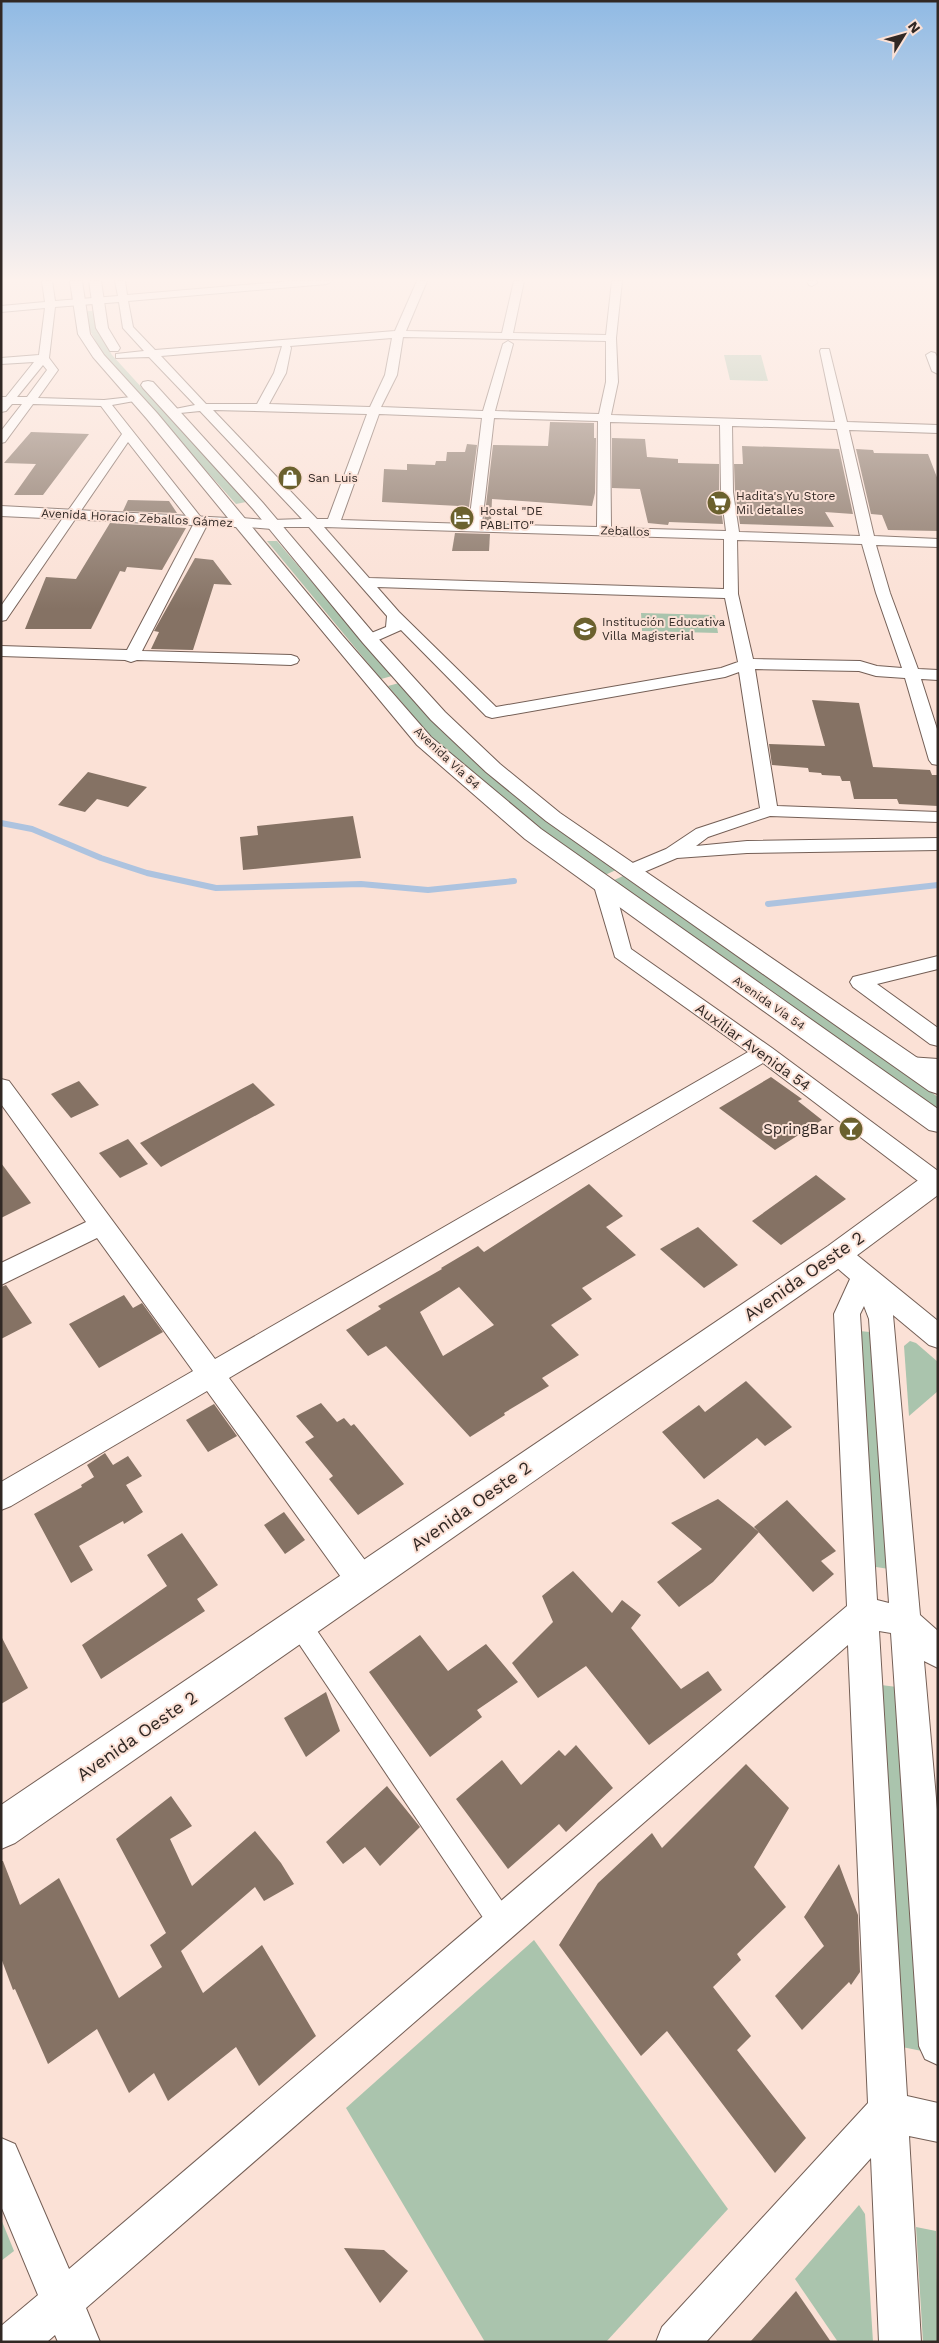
<svg xmlns="http://www.w3.org/2000/svg" width="939" height="2343" font-family="'Work Sans',sans-serif">
<style>
.green{fill:#aac4ad}
.lines{fill:none;stroke-linecap:round;stroke-linejoin:round}
.stream{stroke:#adc3df;stroke-width:6}
.building{fill:#857264;fill-rule:evenodd}
.pedestrian-casing{stroke:#745f56;stroke-width:2}
.minor-casing{stroke:#745f56;stroke-width:2}
.tertiary-casing{stroke:#745f56;stroke-width:2}
.secondary-casing{stroke:#745f56;stroke-width:2}
.pedestrian{fill:#fff;fill-rule:evenodd}
.minor{fill:#fff;fill-rule:evenodd}
.tertiary{fill:#fff;fill-rule:evenodd}
.secondary{fill:#fff;fill-rule:evenodd}
.labels{text-anchor:middle;stroke-width:4;stroke-linejoin:round;paint-order:stroke}
.far-poi-label{font-size:12px;fill:#312824;stroke:#fbe1d6;text-anchor:start}
.far-street-label{font-size:12px;fill:#312824;stroke:#fbe1d6}
.street-label{font-size:15px;fill:#312824;stroke:#fbe1d6}
.poi-label{font-size:15px;fill:#312824;stroke:#fbe1d6;text-anchor:end}
.near-street-label{font-size:18px;fill:#312824;stroke:#fbe1d6}
</style>
<rect width="100%" height="100%" fill="#fbe1d6"/>
<g class="green">
<polygon points="86,311 93,311 96,328 112,355 246,502 236,504 104,356 89,329"/>
<polygon points="724,355 761,355 768,381 730,380"/>
<polygon points="267,541 277,541 392,676 381,679"/>
<polygon points="641,613 715,615 718,633 642,631"/>
<path d="M399 683 442 731 483 769 616 870 605 875C545 832 483 788 430 735 415 719 402 702 388 686Z"/>
<polygon points="623,876 938,1097 938,1111 612,881"/>
<polygon points="859,1331 870,1332 889,1569 876,1567"/>
<polygon points="910,1341 916,1343 938,1362 938,1391 909,1416 904,1346"/>
<polygon points="881,1685 897,1687 922,2051 902,2047"/>
<polygon points="534,1940 728,2209 606,2342 485,2342 346,2108"/>
<polygon points="859,2205 865,2214 873,2342 838,2342 795,2279"/>
<polygon points="1,2219 14,2251 1,2261"/>
<polygon points="916,2227 936,2231 938,2342 923,2342"/>
</g>
<g class="lines">
<g class="stream">
<polyline points="1,823 32,829 101,858 147,873 216,888 361,884 428,890 514,881"/>
<polyline points="768,904 938,885"/>
</g>
</g>
<g class="building">
<polygon points="550,422 594,423 594,438 596,438 595,493 592,506 492,499 491,522 484,522 493,445 548,446"/>
<polygon points="31,432 89,434 43,495 14,495 36,464 4,463"/>
<polygon points="612,438 645,439 647,457 678,459 678,463 719,464 719,492 723,524 669,522 668,525 648,523 640,489 612,488"/>
<polygon points="467,444 477,445 467,522 457,522 459,506 382,502 384,469 407,470 407,464 435,465 436,461 446,461 447,452 465,452"/>
<polygon points="742,446 839,449 853,514 825,512 834,527 740,524 735,492 734,464 743,464"/>
<polygon points="856,449 873,450 874,453 928,454 938,480 938,531 888,530 882,515 871,514"/>
<polygon points="128,500 169,501 177,513 123,511"/>
<polygon points="110,523 186,528 162,570 127,567 125,572 120,571 91,629 25,629 46,577 76,579"/>
<polygon points="455,533 490,534 489,551 452,551"/>
<polygon points="195,558 213,560 232,585 214,584 193,650 151,649 159,632 154,631"/>
<polygon points="812,700 859,703 873,767 930,770 932,775 938,775 938,806 899,804 897,799 854,799 850,781 842,781 840,776 822,775 821,773 809,772 808,768 772,765 769,744 825,746"/>
<polygon points="88,772 147,787 128,807 97,799 85,812 58,805"/>
<polygon points="353,816 361,858 243,870 240,837 258,835 257,826"/>
<polygon points="771,1077 802,1099 798,1101 822,1120 775,1150 719,1108"/>
<polygon points="79,1081 99,1105 71,1118 51,1094"/>
<polygon points="253,1083 275,1105 161,1167 140,1143"/>
<polygon points="128,1139 148,1164 120,1178 99,1153"/>
<polygon points="1,1163 31,1203 1,1218"/>
<polygon points="816,1175 846,1199 781,1245 752,1221"/>
<path d="M589 1184 623 1216 606 1227 636 1255 582 1288 592 1299 551 1325 579 1355 542 1378 549 1386 504 1413 505 1415 470 1437 386 1346 368 1356 346 1330 381 1309 378 1306 442 1269 441 1268 478 1246 484 1252ZM459 1287 494 1325 443 1356 420 1312Z"/>
<polygon points="698,1227 738,1265 704,1288 660,1249"/>
<polygon points="6,1285 32,1323 1,1339 1,1287"/>
<polygon points="124,1295 133,1308 142,1303 163,1332 99,1368 69,1324"/>
<polygon points="746,1381 792,1427 765,1446 757,1438 704,1479 662,1432 699,1405 705,1412"/>
<polygon points="321,1403 337,1422 344,1418 351,1426 354,1424 404,1484 358,1515 329,1479 333,1476 305,1442 314,1437 296,1416"/>
<polygon points="214,1404 237,1436 208,1452 186,1420"/>
<polygon points="105,1453 113,1465 128,1456 142,1476 126,1485 143,1512 124,1524 123,1521 79,1546 93,1570 71,1583 34,1514 82,1487 81,1485 94,1477 87,1465"/>
<polygon points="718,1499 759,1532 713,1582 679,1607 657,1582 702,1549 671,1523"/>
<polygon points="787,1500 836,1551 821,1561 834,1574 813,1592 754,1527"/>
<polygon points="284,1512 305,1540 285,1554 264,1525"/>
<polygon points="182,1533 218,1585 197,1599 205,1611 101,1679 82,1645 167,1586 147,1555"/>
<polygon points="573,1571 612,1613 622,1600 641,1615 631,1628 681,1689 708,1671 722,1690 649,1745 586,1666 538,1698 512,1663 553,1622 542,1596"/>
<polygon points="420,1635 448,1671 486,1644 518,1682 477,1710 482,1717 430,1757 369,1672"/>
<polygon points="1,1636 28,1688 1,1704"/>
<polygon points="326,1692 340,1731 306,1757 284,1718"/>
<polygon points="576,1745 613,1788 566,1832 559,1824 508,1869 456,1799 502,1760 521,1785 559,1750 565,1756"/>
<polygon points="746,1764 789,1808 754,1867 786,1907 737,1954 741,1960 713,1987 751,2036 737,2050 806,2138 775,2173 667,2031 641,2056 559,1945 598,1883 652,1833 662,1848"/>
<polygon points="387,1786 420,1827 380,1866 365,1847 343,1864 326,1842"/>
<polygon points="171,1796 192,1826 170,1839 192,1886 255,1831 281,1863 294,1884 264,1901 255,1887 181,1951 203,1993 262,1945 316,2036 259,2086 236,2047 168,2101 154,2073 129,2093 97,2029 48,2064 15,1989 13,1990 1,1958 1,1861 3,1861 20,1905 59,1878 119,1998 162,1967 150,1945 166,1933 116,1839"/>
<polygon points="839,1864 858,1915 860,1972 851,1985 849,1982 802,2030 775,1996 824,1946 804,1917"/>
<polygon points="344,2248 384,2250 408,2271 380,2303"/>
<polygon points="796,2291 831,2342 750,2342"/>
</g>
<g class="lines">
<defs>
<polygon id="pedestrian" points="299,1613 307,1616 510,1913 514,1922 510,1931 501,1935 492,1931 291,1632 288,1624 291,1616"/>
<g id="minor">
<path d="M42 281H52L55 301 118 296 115 281H125L127 295 292 281H332L327 284 128 301 133 327 155 350 395 331 417 281H427L406 331 502 333 514 281H524L513 333 606 335 612 281H622L616 338 618 382 611 415 835 422 820 351 821 349H829L847 422 938 425V433L849 430 874 536 938 539V547L876 545 890 593 918 669 938 670V680L921 679 938 732V765L932 764 929 760 905 678 876 676 859 671 755 669 777 806 938 812V822L770 816 708 837 696 846 747 841 938 838V850L747 853 677 858 637 875 630 877 623 875 621 871 623 867 666 849 696 829 760 808 739 672 725 677 492 718 486 716 401 630 374 642H364L361 639 364 636 386 627 387 616 309 527H267L265 524 267 521 272 520 302 519 200 411 170 414 168 412 170 410 195 405 149 357 116 358V354L144 351 123 328 119 302 55 307 49 358 58 370 38 398 104 400 140 396 142 398 140 400 112 405 207 525 142 651 291 655 297 657 299 660 297 663 291 665 137 660 131 662 125 660 1 656V646L127 650 193 525 128 442 6 620 1 621V606L122 434 101 406 33 404 5 442 1 443V431L22 404H12L6 411 1 412V397H6L34 362 1 364V358L39 355 45 308 1 312V306L45 302ZM403 337 606 341V382L599 414 495 411 513 344 508 341 503 344 483 411 381 407 397 375ZM392 338 385 375 370 407 269 404 286 373 291 348 290 346ZM282 346 274 373 257 404H206L161 356ZM43 365 47 370 27 397H17ZM213 410 367 414 328 519H317ZM379 414 482 418 469 524 341 520ZM494 418 598 421 597 527 482 524ZM610 422 720 425 721 492 726 531 611 528ZM732 426 837 429 860 536 739 532 733 492ZM324 527 724 539V589L369 578ZM737 540 862 544 876 593 902 668 877 666 860 661 753 659 738 594ZM377 587 725 598 738 662 721 668 496 707 399 612Z"/>
<polygon points="807,281 817,281 817,283 812,286 809,285"/>
<polygon points="931,352 935,353 938,358 938,374 932,371 926,355"/>
<polygon points="604,880 611,882 614,886 631,949 772,1048 938,1171 938,1193 930,1190 763,1063 229,1378 373,1571 377,1581 373,1591 362,1595 351,1591 207,1391 11,1506 1,1510 1,1482 193,1371 97,1238 1,1285 1,1263 86,1222 1,1104 1,1079 9,1081 215,1359 748,1052 615,957 594,886 597,882"/>
<polygon points="938,956 938,969 877,984 938,1028 938,1046 930,1044 853,987 850,982 853,977"/>
<polygon points="909,1057 938,1059 938,1075 901,1070 898,1065 901,1060"/>
<path d="M838 1244 847 1247 938 1321V1348L929 1345 893 1315 920 1615 938 1631V1668L924 1661 938 1821V2065L925 2059 919 2046 891 1633 879 1631 907 2096 938 2103V2142L909 2136 921 2342H879L871 2158 706 2342H656L662 2327 868 2103 848 1645 86 2308 100 2342H58L55 2335 47 2342H1V2326L38 2295 1 2206V2138L15 2144 69 2269 847 1606 834 1314 850 1279 829 1261 825 1254 829 1247ZM864 1306 869 1319 889 1603 877 1600 860 1314Z"/>
</g>
<g id="tertiary">
<polygon points="242,518 278,521 280,524 278,527 272,529 237,526 234,523 237,520"/>
<polygon points="938,1170 938,1195 848,1262 15,1843 1,1849 1,1805 828,1246 928,1173"/>
</g>
<g id="secondary">
<polygon points="70,281 82,281 90,334 104,355 157,413 342,635 431,737 541,829 938,1109 938,1132 929,1130 525,839 417,745 236,527 1,516 1,506 228,518 147,419 93,357 78,334"/>
<polygon points="89,281 101,281 108,328 120,348 118,351 110,351 96,328"/>
<polygon points="148,381 153,382 263,503 375,635 445,712 500,764 560,813 938,1072 938,1094 929,1091 546,821 486,772 431,720 363,643 253,509 143,388 141,385 143,382"/>
</g>
</defs>
<use href="#pedestrian" class="pedestrian-casing"/>
<use href="#minor" class="minor-casing"/>
<use href="#tertiary" class="tertiary-casing"/>
<use href="#secondary" class="secondary-casing"/>
<use href="#pedestrian" class="pedestrian"/>
<use href="#minor" class="minor"/>
<use href="#tertiary" class="tertiary"/>
<use href="#secondary" class="secondary"/>
</g>
<linearGradient id="sky" x2="0" y2="1"><stop stop-color="#90bae4"/><stop offset="0.46" stop-color="#fdf2ed"/><stop offset="1" stop-color="#fdf2ed" stop-opacity="0"/></linearGradient>
<rect width="939" height="609" fill="url(#sky)"/>
<defs>
<symbol id="shop-disc" viewBox="-11 -11 22 22"><circle r="9.5" fill="#6b612e" stroke="#fbe1d6"/><path d="M-5-2.5h2.3a2.7 3.5 0 0 1 5.4 0H5L5.5 6h-11ZM-1.5-2.5h3a1.5 2.3 0 0 0-3 0Z" fill="#fff"/></symbol>
<symbol id="supermarket-disc" viewBox="-11 -11 22 22"><circle r="9.5" fill="#6b612e" stroke="#fbe1d6"/><path d="M-6-5.5h2.5l.6 2H6L4.5 2H-2.5L-4.4-4H-6ZM-1.5 3.2a1.3 1.3 0 1 0 .1 0ZM3 3.2a1.3 1.3 0 1 0 .1 0Z" fill="#fff"/></symbol>
<symbol id="hotel-disc" viewBox="-11 -11 22 22"><circle r="9.5" fill="#6b612e" stroke="#fbe1d6"/><path d="M-6-4.5h1.5V1H6V5H4.5V3h-9V5H-6ZM-4 0a1.8 1.8 0 1 1 3.6 0ZM.5 0V-2.5h3Q6-2.5 6 0Z" fill="#fff"/></symbol>
<symbol id="school-disc" viewBox="-11 -11 22 22"><circle r="9.5" fill="#6b612e" stroke="#fbe1d6"/><path d="M0-5L7-2L0 1L-7-2ZM-4 1L0 2.5L4 1V4Q0 6-4 4Z" fill="#fff"/></symbol>
<symbol id="bar-disc" viewBox="-11 -11 22 22"><circle r="9.5" fill="#6b612e" stroke="#fbe1d6"/><path d="M-6-5H6L.8 .8V4.5H3.5V6h-7V4.5H-.8V.8Z" fill="#fff"/></symbol>
</defs>
<g fill-rule="evenodd">
<use href="#shop-disc" x="276" y="464" width="28" height="28"/>
<use href="#supermarket-disc" x="705" y="489" width="28" height="28"/>
<use href="#hotel-disc" x="448" y="504" width="28" height="28"/>
<use href="#school-disc" x="571" y="615" width="28" height="28"/>
<use href="#bar-disc" x="837" y="1115" width="28" height="28"/>
</g>
<g class="labels">
<g class="far-poi-label">
<text x="308" y="482">San Luis</text>
<text x="736" y="500">Hadita's Yu Store<tspan x="736" dy="14">Mil detalles</tspan></text>
<text x="480" y="515">Hostal "DE<tspan x="480" dy="14">PABLITO"</tspan></text>
<text x="602" y="626">Institución Educativa<tspan x="602" dy="14">Villa Magisterial</tspan></text>
</g>
<g class="far-street-label">
<text transform="translate(137 518) rotate(3)" y="4">Avenida Horacio Zeballos Gámez</text>
<text transform="translate(625 531) rotate(2)" y="4">Zeballos</text>
<text transform="translate(447 758) rotate(43)" y="4">Avenida Vía 54</text>
<text transform="translate(769 1003) rotate(35)" y="4">Avenida Vía 54</text>
</g>
<g class="street-label">
<text transform="translate(753 1047) rotate(36)" y="5">Auxiliar Avenida 54</text>
</g>
<g class="poi-label">
<text x="834" y="1134">SpringBar</text>
</g>
<g class="near-street-label">
<text transform="translate(804 1276) rotate(-35)" y="6">Avenida Oeste 2</text>
<text transform="translate(471 1506) rotate(-35)" y="6">Avenida Oeste 2</text>
<text transform="translate(137 1736) rotate(-35)" y="6">Avenida Oeste 2</text>
</g>
</g>
<rect width="939" height="2343" fill="none" stroke="#312824" stroke-width="5"/>
<g transform="translate(904 35) rotate(53)" stroke="#fbe1d6" stroke-width="4" paint-order="stroke">
<path d="M0-4L9 19L0 12L-9 19Z" fill="#312824"/>
<text y="-8" font-size="14" font-weight="bold" text-anchor="middle" fill="#312824">N</text>
</g>
</svg>
